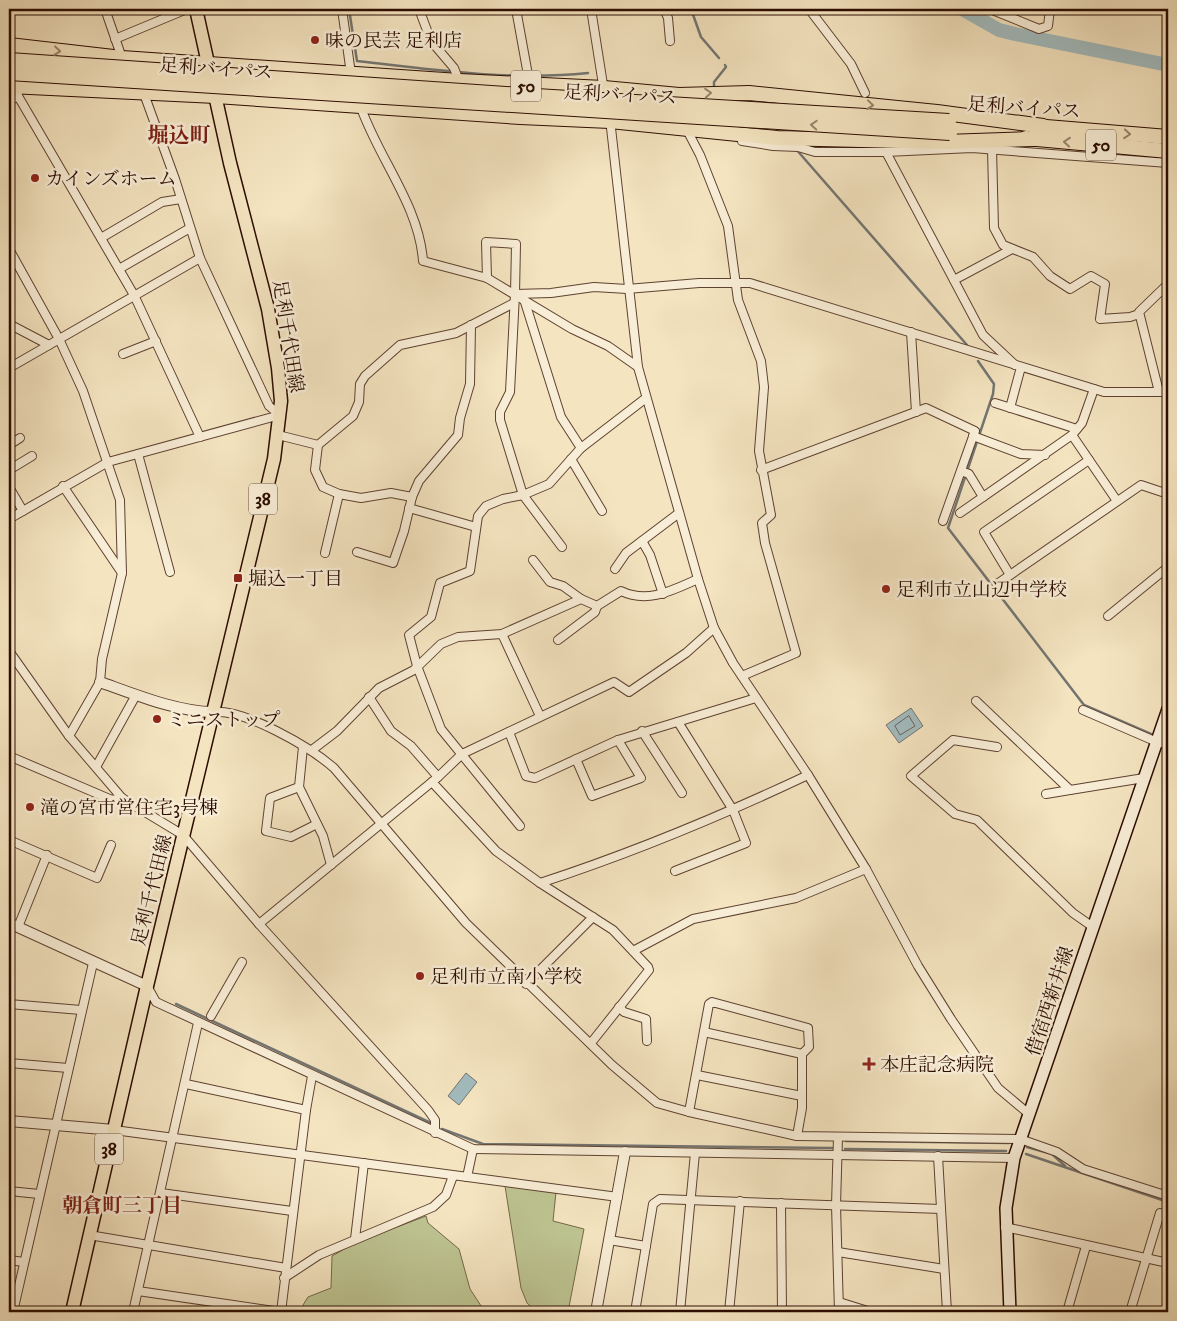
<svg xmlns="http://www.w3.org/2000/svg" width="1177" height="1321" font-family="'IM FELL DW Pica','Noto Serif JP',serif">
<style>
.green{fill:#bdc491;stroke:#746848}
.water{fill:#a2bbbe;stroke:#737572}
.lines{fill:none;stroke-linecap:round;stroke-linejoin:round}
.shore{stroke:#67645f;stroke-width:1}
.stream{stroke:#737572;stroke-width:2.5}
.river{stroke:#a2bbbe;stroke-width:14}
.minor-casing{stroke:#5e4230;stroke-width:10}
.tertiary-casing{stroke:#5e4230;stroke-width:12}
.secondary-casing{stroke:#2c0c00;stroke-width:14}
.primary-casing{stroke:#2c0c00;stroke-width:15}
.trunk-casing{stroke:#2c0c00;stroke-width:16}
.minor{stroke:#f8edd6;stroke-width:8}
.tertiary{stroke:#f8edd6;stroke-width:10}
.secondary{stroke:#f8edd6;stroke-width:11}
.primary{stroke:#f4e4c0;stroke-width:12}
.trunk{stroke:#f4e4c0;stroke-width:14}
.trunk-bridge-casing{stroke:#2c0c00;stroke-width:16;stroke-linecap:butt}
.trunk-bridge{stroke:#f4e4c0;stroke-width:14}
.oneway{stroke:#9a836a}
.poi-dot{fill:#8f2418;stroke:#f8edd6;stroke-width:2}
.labels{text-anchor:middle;stroke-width:5;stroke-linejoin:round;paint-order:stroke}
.shield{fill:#f8edd6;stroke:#695040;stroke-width:1}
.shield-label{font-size:18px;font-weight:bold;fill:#2c0c00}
.poi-label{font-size:19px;fill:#2c0c00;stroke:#f8edd6;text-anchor:start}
.street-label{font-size:19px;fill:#2c0c00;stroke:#f8edd6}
.neighbourhood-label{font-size:20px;font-weight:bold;fill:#7a1f14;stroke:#f8edd6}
.quarter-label{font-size:21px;font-weight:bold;fill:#7a1f14;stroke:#f8edd6}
</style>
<rect width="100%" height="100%" fill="#f4e4c0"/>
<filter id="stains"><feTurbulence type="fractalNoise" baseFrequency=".004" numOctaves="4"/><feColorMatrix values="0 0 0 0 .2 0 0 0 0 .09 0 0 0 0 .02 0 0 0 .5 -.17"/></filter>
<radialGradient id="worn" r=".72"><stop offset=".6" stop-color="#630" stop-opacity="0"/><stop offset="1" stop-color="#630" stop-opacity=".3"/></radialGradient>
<g class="green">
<polygon points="505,1186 556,1192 553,1221 584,1229 568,1312 537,1312 527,1303 521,1288"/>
<polygon points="426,1216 428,1223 459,1249 470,1289 485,1312 306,1312 303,1305 308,1297 331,1288 332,1256 355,1243"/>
</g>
<g class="water">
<polygon points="911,708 923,726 899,743 886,725"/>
<polygon points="466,1073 477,1082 459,1105 448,1096"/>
</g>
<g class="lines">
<polygon class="shore" points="909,716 915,726 900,735 895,726"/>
<g class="stream">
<path d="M349 9 357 61C434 70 511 81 588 73"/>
<polyline points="691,9 701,37 719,58"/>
<polyline points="714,89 714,82 726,67 725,65"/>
<polyline points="795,148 967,345"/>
<polyline points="978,361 994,384 993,394 948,528 1084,705 1151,734"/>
<polyline points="176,1004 431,1123"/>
<polyline points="442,1129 483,1144 832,1148"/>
<polyline points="846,1141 1009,1143"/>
<polyline points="1027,1147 1052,1154 1065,1166"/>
<polyline points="845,1149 1006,1151"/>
<polyline points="1026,1154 1168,1202"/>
</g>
<polyline class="river" points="962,9 999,30 1015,34 1168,65"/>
<defs>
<g id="minor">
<polyline points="105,9 122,58"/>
<polyline points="342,9 351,74"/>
<polyline points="419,9 431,41 454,68 459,81"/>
<polyline points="516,9 530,86"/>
<polyline points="591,9 604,91"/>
<polyline points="664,9 668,18 670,41"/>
<polyline points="809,9 851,64 865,93"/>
<polyline points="990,9 1039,29 1048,26 1050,9"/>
<polyline points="115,39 187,9"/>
<polyline points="17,87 18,96 134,295 200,437"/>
<polyline points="9,101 18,96"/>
<path d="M360 105C378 158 419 205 423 261L487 278 572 329 608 346 638 367"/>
<polyline points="610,119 638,367 698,579 714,628 733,663 808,775 866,869 918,966 951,1019 998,1088 1029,1114"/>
<polyline points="687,130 700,155 728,226 738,300 761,361 764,387 759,451 771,515 762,523 765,543 796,653 742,676"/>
<polyline points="742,141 773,146 798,147 815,152 886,152 972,148 1168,163"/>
<polyline points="992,149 994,228 1003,245 1033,257 1050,276 1070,289 1091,276 1105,284 1100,319 1130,317 1139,314"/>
<polyline points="886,152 983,335 1015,365"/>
<polyline points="101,238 162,202 181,199"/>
<polyline points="9,249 59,339 83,391 120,500 122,573 102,659 100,682 69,736"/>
<polyline points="119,269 190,228"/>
<polyline points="487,278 486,242 516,244 515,294"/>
<polyline points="954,280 1012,249"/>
<polyline points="524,299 561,417 581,448"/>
<polyline points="9,324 49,345"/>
<polyline points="911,332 916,412"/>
<polyline points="123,354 156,341"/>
<polyline points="9,368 200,258"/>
<polyline points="1159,392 1139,312 1168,284"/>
<polyline points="995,403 1077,429"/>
<polyline points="1010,408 1021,367"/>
<polyline points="278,435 318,445"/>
<polyline points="1072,435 1117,501"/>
<polyline points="973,436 1021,454 1045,455"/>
<polyline points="9,445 20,438"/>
<polyline points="138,454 170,572"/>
<polyline points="571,459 602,511"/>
<polyline points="9,470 32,456"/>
<polyline points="761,470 926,408 975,431 943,521"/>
<polyline points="961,471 969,474 983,497"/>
<polyline points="63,486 122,573"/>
<polyline points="9,487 23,511"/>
<polyline points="412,497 391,493 361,498 339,494 323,487 315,470 318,445 353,416 359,402 360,384 365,376 400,345 456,333 514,303"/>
<polyline points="409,508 476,527"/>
<polyline points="960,513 1072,435 1082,423 1094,389"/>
<polyline points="9,519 108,462 280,415 269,406 200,258 175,179 143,91"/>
<polyline points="642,541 650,555 663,594"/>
<polyline points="562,547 523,495 500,420 500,412 510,392 515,294 551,293 594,287 627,289 699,283 750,283 1104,392 1168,392"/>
<polyline points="357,552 393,563 404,531 412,497 419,481 458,435 460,418 470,384 471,325"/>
<polyline points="325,553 339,494"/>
<polyline points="533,560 550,582 563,586 581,599"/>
<polyline points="615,569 626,553 679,513"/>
<polyline points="1010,575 984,532 1089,460"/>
<polyline points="997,584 1141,485 1168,494"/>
<polyline points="1108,616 1168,567"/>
<polyline points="502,634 540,716"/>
<polyline points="558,640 595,612 597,606"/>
<polyline points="9,651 69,736 122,798 183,835 259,924 428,1110 435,1120 435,1133"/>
<polyline points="369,697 391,731 411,746 438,777"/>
<polyline points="976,701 1070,790 1144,778"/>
<polyline points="1083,710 1157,742 1168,744"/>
<path d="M213 712C245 709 310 747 334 768L466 923 612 1065 657 1103 689 1112 797 1136 1020 1139 1057 1152 1083 1169 1168 1196"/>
<polyline points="642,731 682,793"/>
<polyline points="509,732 526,776 535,778 618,740 756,698"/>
<polyline points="303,747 299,787 323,836 331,865"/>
<polyline points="997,747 953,740 911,776 955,814 977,820 1073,913 1093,927"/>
<path d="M312 750 337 731 379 688 414 670 441 644 458 637 502 634 581 599 597 606 621 591C648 604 673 590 698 579"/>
<polyline points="9,756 112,800 122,798"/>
<polyline points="576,759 592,796 641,778 618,740"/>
<polyline points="96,767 136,695"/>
<polyline points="432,782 496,851 540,883 613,930 648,967 649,970 591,1043"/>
<polyline points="299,787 270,798 266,831 291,837 317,824"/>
<polyline points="1046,794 1070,790"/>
<polyline points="520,826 441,729 417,666 409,635 431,617 440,583 470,571 478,516 486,506 503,499 523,495 549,484 581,448 646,398"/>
<polyline points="9,840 97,878 111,845"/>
<polyline points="675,871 746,843 733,810 678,722"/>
<path d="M540 883C632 853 721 816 808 775"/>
<polyline points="259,924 438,777 462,754 614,682 629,692 686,653 714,628"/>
<polyline points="18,927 47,855"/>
<polyline points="633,951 693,919 796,898 866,869"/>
<polyline points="526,984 593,917"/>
<polyline points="147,986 156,1002 473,1149 1014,1158"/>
<polyline points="9,1004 81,1010"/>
<polyline points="619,1007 624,1012 646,1019 647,1041"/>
<polyline points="211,1016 242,962"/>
<polyline points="704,1032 802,1054"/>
<polyline points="9,1063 68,1068"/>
<polyline points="697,1075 802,1096"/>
<polyline points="186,1084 306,1110"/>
<polyline points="689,1112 709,1004 712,1002 808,1028 809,1047 802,1054 802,1108 797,1136"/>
<polyline points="114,1130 618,1197"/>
<polyline points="838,1137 836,1205 839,1312"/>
<polyline points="938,1156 947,1312"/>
<polyline points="467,1177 473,1149"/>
<polyline points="9,1191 39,1194"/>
<polyline points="161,1193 292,1211"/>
<polyline points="781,1203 782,1312"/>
<polyline points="1005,1227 1168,1263"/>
<polyline points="89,1235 286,1268"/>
<polyline points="355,1239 364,1163"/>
<polyline points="609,1240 646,1246"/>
<polyline points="838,1252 944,1269"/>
<polyline points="9,1260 24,1262"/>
<polyline points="284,1278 319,1255 433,1207 446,1195 453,1176"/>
<polyline points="138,1291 281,1312"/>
<polyline points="839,1302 871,1312"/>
<polyline points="13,1312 93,963"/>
<polyline points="133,1312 198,1023"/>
<polyline points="281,1312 306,1110 312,1076"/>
<polyline points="635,1312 653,1204 660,1199 941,1209"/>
<polyline points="680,1312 695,1153"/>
<polyline points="729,1312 740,1201"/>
<polyline points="1067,1312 1086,1246"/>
<polyline points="1130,1312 1160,1213"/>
</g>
<g id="tertiary">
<path d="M100 682C134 694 178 712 213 712"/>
<polyline points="9,923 147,986"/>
<polyline points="9,1121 114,1130"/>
<polyline points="596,1312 625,1152"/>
</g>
<polyline id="secondary" points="1010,1312 1006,1208 1014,1158 1168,709"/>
<polyline id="primary" points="72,1312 147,986 274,459 281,401 278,368 268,309 230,163 196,9"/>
<g id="trunk">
<polyline points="9,45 122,58 459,81 604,88 679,95 749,93 937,112 1043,126"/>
<polyline points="9,86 216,96 520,117 610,121 777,138 945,142 1034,139"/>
<polyline points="1034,126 1168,137"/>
<polyline points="1026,138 1168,151"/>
</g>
</defs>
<use href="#minor" class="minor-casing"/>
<use href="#tertiary" class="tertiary-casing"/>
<use href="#secondary" class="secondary-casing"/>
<use href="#primary" class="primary-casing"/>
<use href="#trunk" class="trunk-casing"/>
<use href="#minor" class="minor"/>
<use href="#tertiary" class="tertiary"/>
<use href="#secondary" class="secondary"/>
<use href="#primary" class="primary"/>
<use href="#trunk" class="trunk"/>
<defs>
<g id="trunk-bridge">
<polyline points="9,60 536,96 949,121"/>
<polyline points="9,73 950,133"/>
</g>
</defs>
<use href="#trunk-bridge" class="trunk-bridge-casing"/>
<use href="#trunk-bridge" class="trunk-bridge"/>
</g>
<defs><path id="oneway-chevron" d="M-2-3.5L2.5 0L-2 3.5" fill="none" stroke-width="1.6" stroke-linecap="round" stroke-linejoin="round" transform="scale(1.25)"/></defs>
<g class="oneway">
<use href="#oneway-chevron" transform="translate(57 51) rotate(6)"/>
<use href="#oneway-chevron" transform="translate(708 93) rotate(-4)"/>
<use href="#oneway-chevron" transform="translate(870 105) rotate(6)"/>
<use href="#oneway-chevron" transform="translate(814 125) rotate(-177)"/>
<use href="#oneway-chevron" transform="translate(1127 134) rotate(5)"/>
<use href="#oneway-chevron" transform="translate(1067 142) rotate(-175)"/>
</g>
<g class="poi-dot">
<circle cx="315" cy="40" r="5"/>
<circle cx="35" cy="178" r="5"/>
<rect x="233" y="573" width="10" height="10" rx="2.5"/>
<circle cx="886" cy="589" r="5"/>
<circle cx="157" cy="719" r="5"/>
<circle cx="30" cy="807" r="5"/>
<circle cx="420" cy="976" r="5"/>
<path d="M866.5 1056.5h5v5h5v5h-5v5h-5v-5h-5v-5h5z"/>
</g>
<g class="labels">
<g class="shield">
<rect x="511" y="70.5" width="30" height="31" rx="4"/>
<rect x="1086" y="129.5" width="30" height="31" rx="4"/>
<rect x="249" y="483.5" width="28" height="31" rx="4"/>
<rect x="95" y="1133.5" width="28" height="31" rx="4"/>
</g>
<g class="shield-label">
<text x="526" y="92">50</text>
<text x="1101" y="151">50</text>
<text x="263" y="505">38</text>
<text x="109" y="1155">38</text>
</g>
<g class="poi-label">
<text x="325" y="47">味の民芸 足利店</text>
<text x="45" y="185">カインズホーム</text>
<text x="248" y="585">堀込一丁目</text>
<text x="896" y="596">足利市立山辺中学校</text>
<text x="167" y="726">ミニストップ</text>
<text x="40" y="814">滝の宮市営住宅3号棟</text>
<text x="430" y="983">足利市立南小学校</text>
<text x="880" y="1071">本庄記念病院</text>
</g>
<g class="street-label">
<text transform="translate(216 68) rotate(4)" y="7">足利バイパス</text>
<text transform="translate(620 94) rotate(3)" y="7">足利バイパス</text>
<text transform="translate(1024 107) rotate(4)" y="7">足利バイパス</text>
<text transform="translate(289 336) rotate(81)" y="7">足利千代田線</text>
<text transform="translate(151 890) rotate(-76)" y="7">足利千代田線</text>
<text transform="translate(1049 1001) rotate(-72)" y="7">借宿西新井線</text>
</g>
<g class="neighbourhood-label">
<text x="122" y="1212">朝倉町三丁目</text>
</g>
<g class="quarter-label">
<text x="179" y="142">堀込町</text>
</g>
</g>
<rect width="1177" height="1321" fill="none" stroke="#f4e4c0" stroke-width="30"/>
<rect x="10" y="10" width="1157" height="1301" fill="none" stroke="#2c0c00" stroke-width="2.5"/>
<rect x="15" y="15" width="1147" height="1291" fill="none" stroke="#2c0c00"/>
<rect width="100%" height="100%" filter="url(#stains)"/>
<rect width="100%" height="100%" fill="url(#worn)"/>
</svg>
